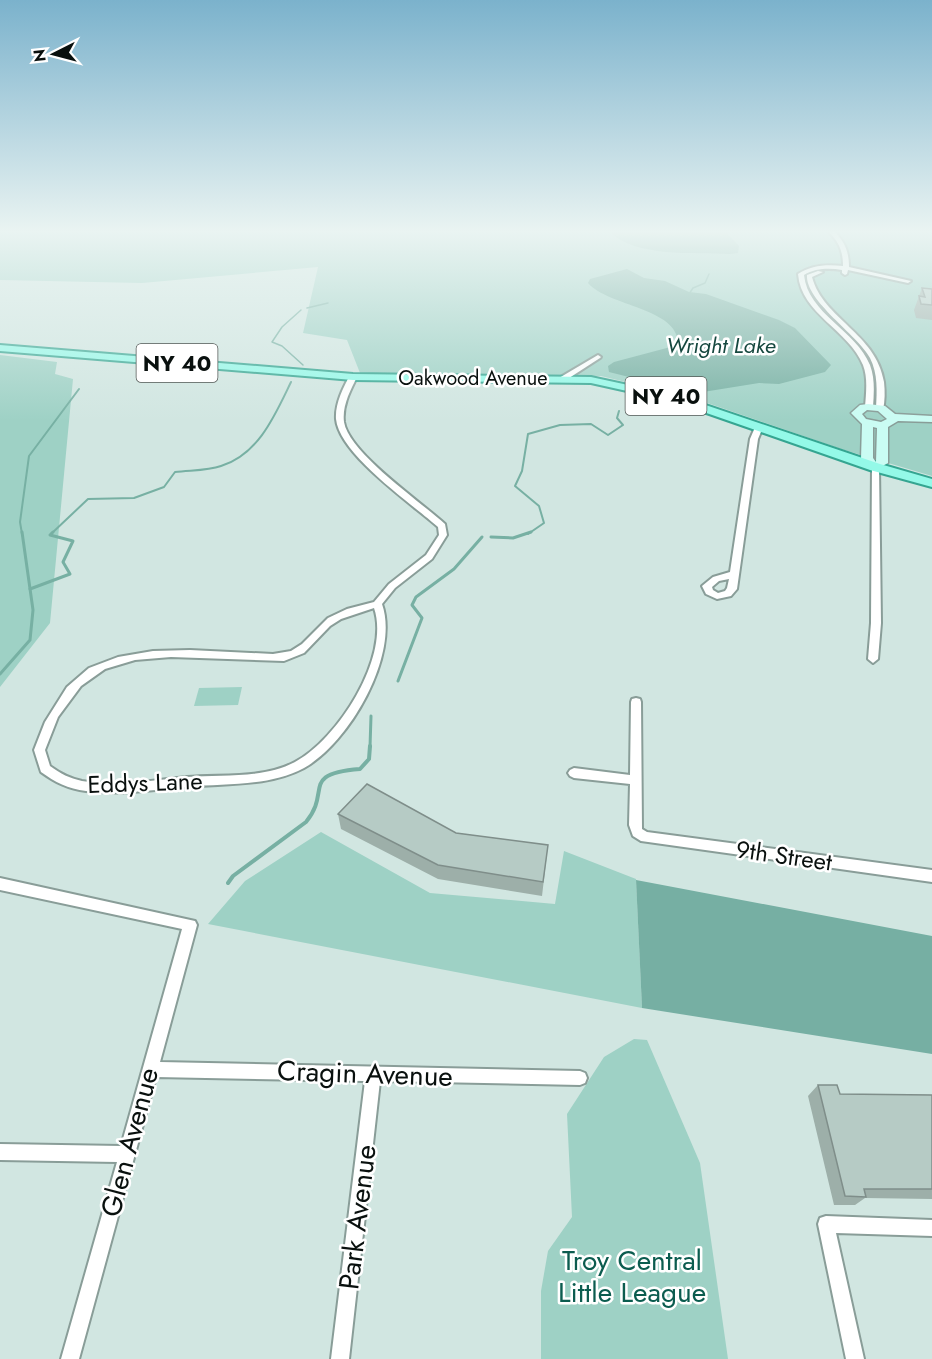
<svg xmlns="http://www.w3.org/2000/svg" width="932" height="1359" font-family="Jost,sans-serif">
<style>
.green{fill:#9ed1c5}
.forest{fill:#76afa3}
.water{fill:#77b0a3}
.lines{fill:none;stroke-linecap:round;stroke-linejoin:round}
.stream-far3{stroke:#77b0a3;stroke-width:1.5}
.stream-far2{stroke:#77b0a3;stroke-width:2}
.stream-far1{stroke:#77b0a3;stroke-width:3}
.stream{stroke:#77b0a3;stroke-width:4}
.street-casing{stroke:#899d98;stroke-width:4}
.secondary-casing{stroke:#899d98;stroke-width:3}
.primary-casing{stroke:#35a591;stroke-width:4}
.street{fill:#fff;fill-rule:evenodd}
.secondary{fill:#cafcf3;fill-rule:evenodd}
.primary{fill:#94f9e8;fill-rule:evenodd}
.wall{fill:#9dafa9}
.building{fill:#b6cbc5;stroke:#7f8e8a;stroke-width:1.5}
.labels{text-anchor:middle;stroke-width:5;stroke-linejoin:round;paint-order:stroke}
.far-street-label{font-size:20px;fill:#09100e;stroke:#fff}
.far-water-label{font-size:22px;font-style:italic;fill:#16483f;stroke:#fff}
.shield{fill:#fff;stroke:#535856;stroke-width:1.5}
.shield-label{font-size:22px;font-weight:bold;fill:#09100e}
.street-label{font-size:24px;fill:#09100e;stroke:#fff}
.near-street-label{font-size:28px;fill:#09100e;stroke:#fff}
.near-park-label{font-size:28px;fill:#0b5c4f;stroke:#fff}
</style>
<rect width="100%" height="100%" fill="#d1e6e1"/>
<g class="green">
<polygon points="0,231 932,231 932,476 841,449 696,399 601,376 360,373 347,340 303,333 318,267 142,283 0,280"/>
<polygon points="0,355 57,362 55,374 73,379 50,623 0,687"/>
<polygon points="242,687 238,705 194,706 199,688"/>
<polygon points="321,832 430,893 555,904 564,851 636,879 642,1008 208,924 245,881"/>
<polygon points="634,1039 647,1040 700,1163 728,1359 541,1359 541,1291 548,1251 572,1217 567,1114 604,1057"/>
</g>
<polygon class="forest" points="636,880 932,936 932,1054 642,1008"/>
<g class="water">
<path d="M609 231H725L739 246 738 253 730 254C694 252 635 258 609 231Z"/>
<path d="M627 269 644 278 665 281 689 292 706 294 779 320 795 328 831 365 825 372 779 384 759 383 703 392H689L609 372 608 366 614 362 678 345C680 308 609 307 588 283L590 279Z"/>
</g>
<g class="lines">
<g class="stream-far3">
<polyline points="689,294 693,288 705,283 709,274"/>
<polyline points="307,308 328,303"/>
<polyline points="301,310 282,327 272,342 282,346 303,365"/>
</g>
<g class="stream-far2">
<polyline points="22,534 20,522 29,456 79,389"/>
<path d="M51 534 88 499 134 498 164 487 175 472C190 470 207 471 221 466 259 454 275 415 291 382"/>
<polyline points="528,534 544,523 539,506 515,486 522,471 528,434 560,425 591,424 608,435 623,425 617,418 619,411"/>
</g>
<g class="stream-far1">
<polyline points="491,537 513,538 531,532"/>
<polyline points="30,589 70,574 63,562 73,541 50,535 53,532"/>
<polyline points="0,674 30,640 33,610 22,532"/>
<polyline points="398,681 422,618 412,605 416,597 454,569 482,537"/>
<polyline points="370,747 371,716"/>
</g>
<path class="stream" d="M228 883 233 876 306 822C332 791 299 774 360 769L369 759 370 746"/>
<defs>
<g id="street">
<path d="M828 231H834C845 242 849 252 849 267L911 281 908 283 848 270 847 274 845 275 842 273V270C829 268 816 268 804 275 808 314 856 330 870 365 875 378 874 393 873 407L869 409 865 407C866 393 868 378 863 365 849 330 801 314 798 274 811 265 827 264 843 266 843 251 839 242 828 231Z"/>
<path d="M818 271 823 272 812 277C823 319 876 333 884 382 885 391 885 401 883 410L876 408C877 391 878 374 870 358 858 335 805 301 807 275Z"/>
<polygon points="598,355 601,357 600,358 566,380 559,378"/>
<path d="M350 375 357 377C350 391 342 406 344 422 349 453 421 502 445 524L447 535 432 559 395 588 382 604C400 655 349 743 304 768 268 787 226 783 187 787 153 790 120 795 86 791 68 789 55 782 41 772L34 750 45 722 67 687 89 668 118 657 153 651 190 650 273 654 291 651 302 644 328 618 347 609 374 602 389 584 426 555 439 535 438 527C412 504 339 454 336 419 335 404 343 388 350 375ZM374 608C391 657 337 740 295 762 263 779 222 774 187 777 153 780 116 787 82 781 69 778 61 774 50 766L45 750 58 717 81 686 105 669 135 660 171 657 284 661 304 653 330 626 341 619Z"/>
<path d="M756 425H759L763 427 758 439 737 589 731 596 717 599 706 594 702 586 713 577 730 572 750 439ZM729 579 727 588 725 591 718 593 713 590 712 587 719 581Z"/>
<polygon points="872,465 878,465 879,467 881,623 878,659 873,663 868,659 871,623"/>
<polygon points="636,698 640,699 641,702 642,829 647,832 932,870 932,882 641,841 633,836 629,825 630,784 574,778 570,776 568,773 570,770 574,768 630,775 631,702 632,699"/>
<polygon points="0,878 195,921 197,925 160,1062 580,1071 585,1073 587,1078 585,1083 580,1085 380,1081 349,1359 331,1359 365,1081 156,1077 79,1359 61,1359 117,1162 0,1160 0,1144 121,1146 182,929 0,890"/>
<polygon points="826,1216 932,1220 932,1236 836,1233 864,1359 846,1359 818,1224 820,1218"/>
</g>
<path id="secondary" d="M868 404 885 406 895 414 932 416V422L898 421 888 427V463L875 470 861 459 862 424 851 413 860 405ZM867 410 878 411 887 419 881 422 866 419 862 414ZM873 427 877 428 876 462 873 458Z"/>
<polygon id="primary" points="0,345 353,374 591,377 679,396 880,464 932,479 932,487 870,470 672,401 591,383 353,380 0,351"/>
</defs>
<use href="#street" class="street-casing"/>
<use href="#secondary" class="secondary-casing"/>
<use href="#primary" class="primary-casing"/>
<use href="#street" class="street"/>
<use href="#secondary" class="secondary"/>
<use href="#primary" class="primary"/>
</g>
<g class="wall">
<polygon points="922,288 932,289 932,320 916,318 914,310"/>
<polygon points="338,814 456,833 548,845 542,896 438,879 341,829"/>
<polygon points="818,1085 840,1094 932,1095 932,1199 865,1198 855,1205 834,1205 808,1096"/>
</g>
<g class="building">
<polygon points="922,288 932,289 932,305 921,304 919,296 925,297"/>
<polygon points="367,784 456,833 548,845 543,882 438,865 338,814"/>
<polygon points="818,1085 837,1085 840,1094 932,1095 932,1189 864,1189 866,1197 845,1196"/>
</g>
<linearGradient id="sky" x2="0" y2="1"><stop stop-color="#7bb2cc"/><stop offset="0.55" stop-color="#eaf4f2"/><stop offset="1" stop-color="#eaf4f2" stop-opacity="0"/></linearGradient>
<rect width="932" height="421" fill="url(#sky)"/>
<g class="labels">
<g class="far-street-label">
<text x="473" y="385">Oakwood Avenue</text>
</g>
<g class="far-water-label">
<text x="721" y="353">Wright Lake</text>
</g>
<g class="shield">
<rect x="136.5" y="344" width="81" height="38" rx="4.5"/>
<rect x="625.5" y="377" width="81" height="38" rx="4.5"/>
</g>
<g class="shield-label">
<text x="177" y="371">NY 40</text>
<text x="666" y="404">NY 40</text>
</g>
<g class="street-label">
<text transform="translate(145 783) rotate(-2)" y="8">Eddys Lane</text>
<text transform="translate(784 856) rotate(8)" y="8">9th Street</text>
</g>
<g class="near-street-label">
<text transform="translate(365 1073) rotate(2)" y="10">Cragin Avenue</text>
<text transform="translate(129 1142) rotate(-75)" y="10">Glen Avenue</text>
<text transform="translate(357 1217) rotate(-83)" y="10">Park Avenue</text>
</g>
<g class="near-park-label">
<text x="632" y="1270">Troy Central<tspan x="632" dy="32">Little League</tspan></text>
</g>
</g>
<g transform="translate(54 54) rotate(264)" stroke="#ffffff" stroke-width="4.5" paint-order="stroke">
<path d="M0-4.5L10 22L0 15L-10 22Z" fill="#09100e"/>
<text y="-9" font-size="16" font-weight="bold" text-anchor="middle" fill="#09100e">N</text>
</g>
</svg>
